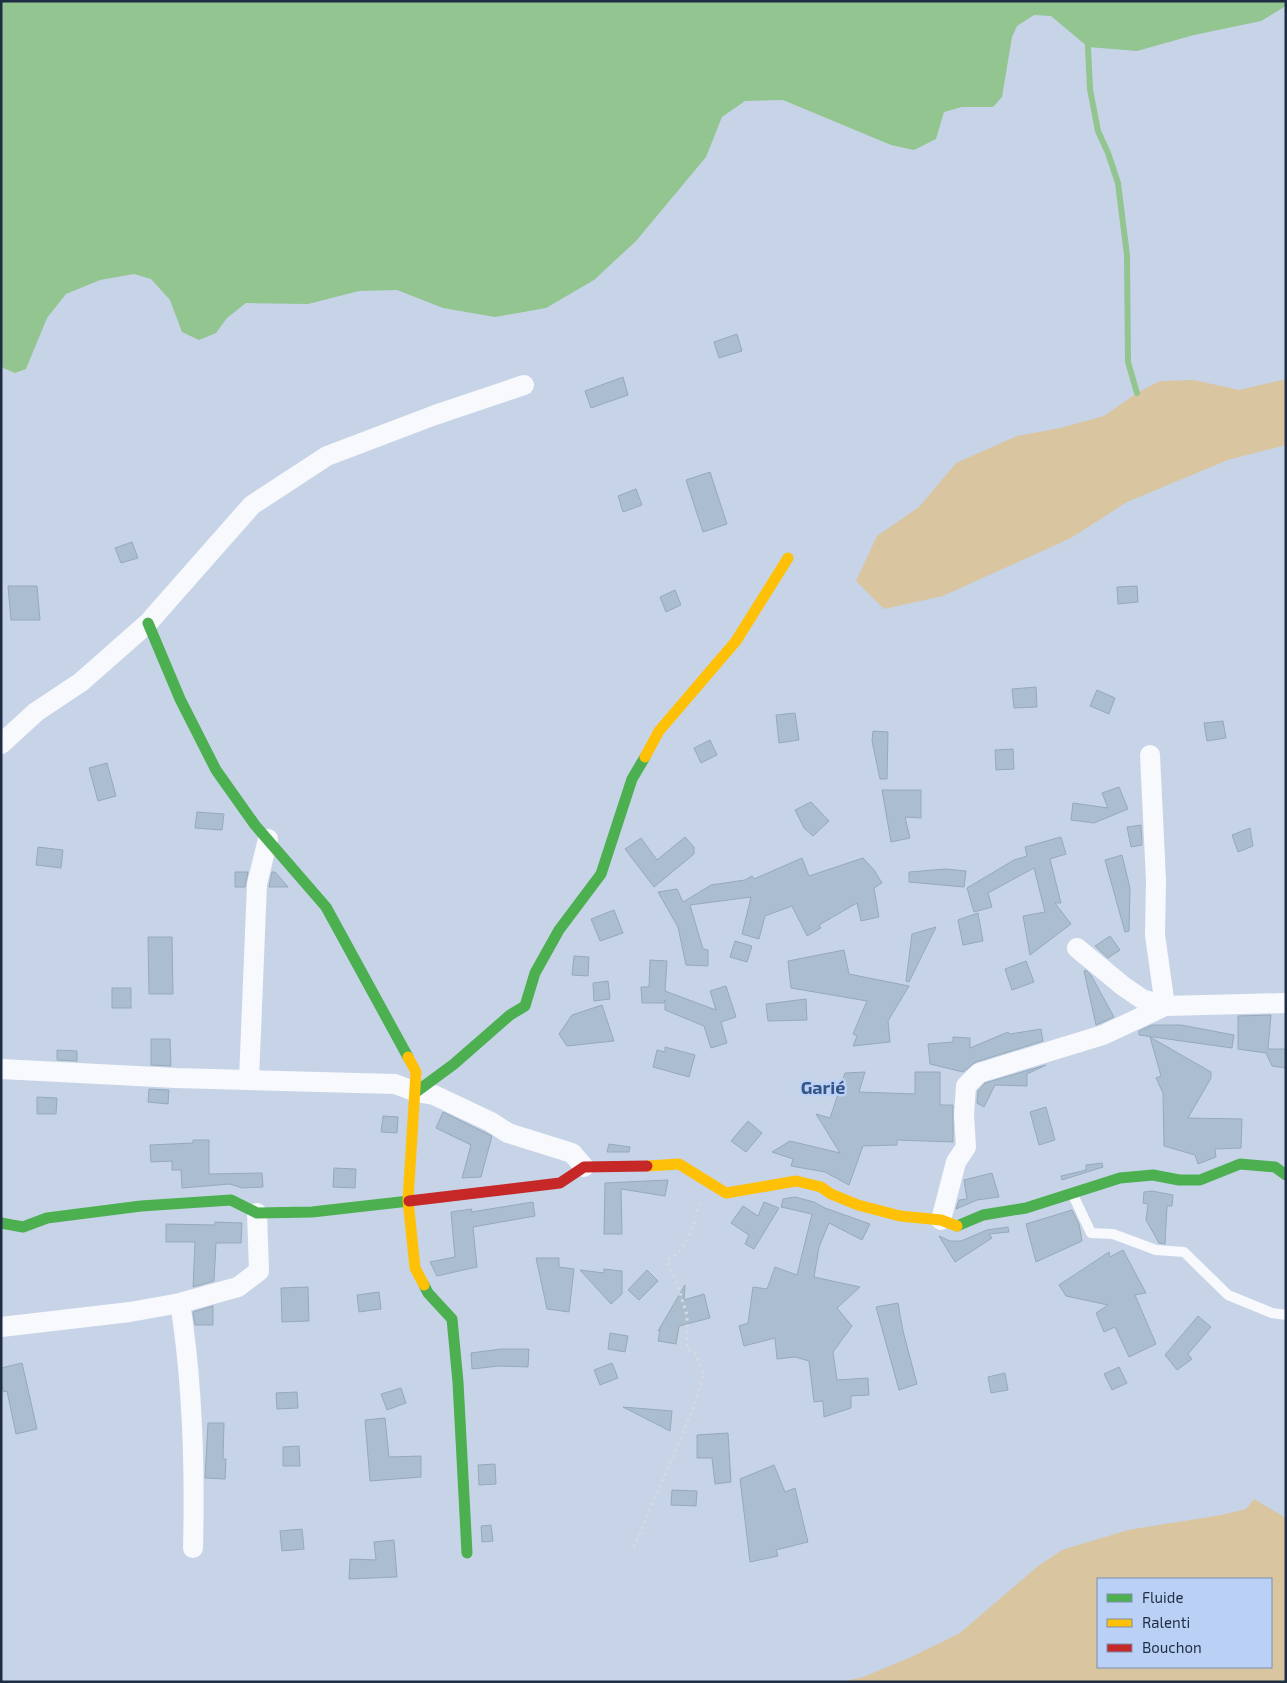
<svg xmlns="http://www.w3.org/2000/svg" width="1287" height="1683" font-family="'Exo 2',sans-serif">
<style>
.green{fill:#d9c5a0;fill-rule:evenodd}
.water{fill:#92c58f}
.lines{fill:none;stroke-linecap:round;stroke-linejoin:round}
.stream{stroke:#92c58f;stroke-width:6}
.building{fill:#abbed0;stroke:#96a9ba}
.path{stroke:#d5d9e0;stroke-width:3;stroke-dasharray:2.5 4;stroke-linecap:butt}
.lane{stroke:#f7f9fc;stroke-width:10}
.street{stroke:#f7f9fc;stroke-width:20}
.fast{stroke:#4caf50;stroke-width:11}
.slow{stroke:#ffc107;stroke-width:11}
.jam{stroke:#c62828;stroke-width:11}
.labels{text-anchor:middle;stroke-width:5;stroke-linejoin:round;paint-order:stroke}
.quarter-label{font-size:18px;font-weight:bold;fill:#335487;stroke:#bad1f5}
</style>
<rect width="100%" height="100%" fill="#c7d4e8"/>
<g class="green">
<polygon points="1286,379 1286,445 1228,460 1127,502 1071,538 943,596 884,609 856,581 877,536 919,507 956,463 1017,436 1060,428 1104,416 1137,393 1160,381 1194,380 1239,390"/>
<path d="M1254 1499 1286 1518V1682H841L863 1677 909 1658 960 1633 1038 1566 1062 1550 1128 1530 1221 1515 1246 1509ZM1098 1579H1271V1667H1098Z"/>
</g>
<polygon class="water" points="1,1 1286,1 1286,6 1261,21 1194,35 1137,51 1088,47 1051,16 1034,15 1017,26 1012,37 1002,97 993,107 962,107 944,112 936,139 914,150 891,145 783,100 745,101 722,117 706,157 636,241 594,280 546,308 495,317 443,308 397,290 359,291 308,304 246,303 227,318 216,333 199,340 182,332 170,300 151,279 134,274 100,280 66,294 47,318 26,369 15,373 3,368 1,363"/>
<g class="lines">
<polyline class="stream" points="1088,47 1090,89 1098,131 1108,153 1118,183 1127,255 1128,362 1137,393"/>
</g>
<g class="building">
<polygon points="737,334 742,351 719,358 714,342"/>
<polygon points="623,377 628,395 591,408 585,391"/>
<polygon points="710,472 727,524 703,532 686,480"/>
<polygon points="636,489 642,505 623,512 618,496"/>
<polygon points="132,542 138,558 121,563 115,548"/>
<polygon points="8,586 37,586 40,620 11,620"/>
<polygon points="1137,586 1138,602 1118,604 1117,587"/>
<polygon points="675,590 681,605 666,612 660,597"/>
<polygon points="1036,687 1037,707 1014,708 1012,689"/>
<polygon points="1097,690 1115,698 1109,714 1090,706"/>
<polygon points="795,713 799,740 779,743 776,715"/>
<polygon points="1223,721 1226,738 1207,741 1204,723"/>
<polygon points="873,731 888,732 887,779 880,779 872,741"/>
<polygon points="710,740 717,755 701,763 694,748"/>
<polygon points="1013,749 1014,769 996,770 995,750"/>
<polygon points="107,763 116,796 98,801 89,768"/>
<polygon points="1119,787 1128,809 1094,823 1071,820 1073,803 1108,808 1102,793"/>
<polygon points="882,790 921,790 921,818 905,817 910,838 891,842"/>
<polygon points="811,802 829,821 813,836 804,828 795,810"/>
<polygon points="197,812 224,814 222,830 195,828"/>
<polygon points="1141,825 1142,845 1131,847 1127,827"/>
<polygon points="1250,828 1253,846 1238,852 1232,835"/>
<polygon points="685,837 694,847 694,854 654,887 625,849 641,838 657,860"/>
<polygon points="1061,837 1066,854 1050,859 1061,903 1055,903 1071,924 1030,955 1023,916 1045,912 1034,868 988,893 992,907 974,912 967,888 1014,860 1027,856 1025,847"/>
<polygon points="38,847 63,850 61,868 36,865"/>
<polygon points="1122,855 1130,888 1129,931 1125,932 1105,860"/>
<polygon points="802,858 809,876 863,858 874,870 882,883 874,888 879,917 861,921 857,903 819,925 821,928 807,936 792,906 765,916 759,939 742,934 751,897 690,905 703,949 708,950 708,966 686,965 678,927 658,892 677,889 683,902 711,885 745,880 752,876 754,879"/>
<polygon points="946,869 966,871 964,887 909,882 909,872"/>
<polygon points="235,872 248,872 245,887 235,887"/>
<polygon points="272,872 275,872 288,887 269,887"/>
<polygon points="614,910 623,933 600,941 591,919"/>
<polygon points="978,913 983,941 963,945 958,920"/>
<polygon points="936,927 909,982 906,981 912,934"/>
<polygon points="1110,936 1120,950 1108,958 1095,946"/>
<polygon points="148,937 172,937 173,994 149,994"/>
<polygon points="735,941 752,946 747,962 730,957"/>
<polygon points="844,950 849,974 909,986 888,1021 890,1042 853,1046 857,1036 853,1034 867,1001 791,988 788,961"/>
<polygon points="574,956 589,957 588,976 572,975"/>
<polygon points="650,960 667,961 665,991 716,1010 710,991 726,986 736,1017 721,1022 727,1043 711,1048 704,1026 665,1010 665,1000 664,1003 642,1003 641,987 649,987"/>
<polygon points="1026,961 1034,982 1012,990 1005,969"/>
<polygon points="1086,970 1091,975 1114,1017 1096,1025 1084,971"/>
<polygon points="608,981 610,999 594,1001 593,983"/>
<rect x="112" y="988" width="19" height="20"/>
<polygon points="806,999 807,1020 768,1021 766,1004"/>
<polygon points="602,1005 614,1041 567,1046 559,1034 572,1015"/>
<polygon points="1271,1015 1268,1049 1286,1049 1286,1068 1272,1066 1266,1053 1238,1049 1238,1016"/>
<polygon points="1152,1025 1181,1025 1234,1035 1232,1048 1139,1035 1139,1031"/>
<polygon points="1041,1029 1043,1041 976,1062 963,1072 930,1064 928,1044 953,1042 953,1037 970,1038 970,1048 1008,1032 1010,1034"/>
<polygon points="1150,1037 1211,1072 1211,1078 1188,1118 1242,1119 1241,1148 1215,1149 1216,1157 1198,1164 1195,1155 1164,1146 1163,1093 1156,1078 1161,1076"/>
<polygon points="151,1039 170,1039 171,1066 151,1065"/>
<polygon points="665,1047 695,1055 689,1077 653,1067 657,1050 665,1052"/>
<polygon points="57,1050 77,1051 77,1061 57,1060"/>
<polygon points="1046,1065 1027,1074 1027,1086 995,1085 984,1107 977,1103 978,1091 985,1083"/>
<polygon points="865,1072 859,1092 915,1094 915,1072 940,1072 940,1105 953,1105 953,1142 897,1140 897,1145 863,1146 849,1185 825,1172 791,1166 793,1159 772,1152 790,1141 840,1153 816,1114 830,1118 845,1073"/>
<polygon points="149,1089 169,1090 168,1104 148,1102"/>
<polygon points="37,1097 57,1098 56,1114 37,1114"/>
<polygon points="1046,1107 1055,1140 1039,1145 1030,1112"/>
<polygon points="443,1112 492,1136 481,1177 462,1178 471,1145 436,1128"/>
<polygon points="383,1116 398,1117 397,1133 381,1132"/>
<polygon points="748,1121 762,1133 746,1152 731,1141"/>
<polygon points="193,1140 209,1140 209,1174 262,1173 263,1187 242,1188 230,1184 182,1188 181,1170 172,1170 172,1161 151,1162 150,1145 193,1143"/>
<polygon points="609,1144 630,1147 629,1152 607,1152"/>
<polygon points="1102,1163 1103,1167 1062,1180 1061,1176 1086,1170 1086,1165"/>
<polygon points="334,1168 356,1169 355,1188 333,1187"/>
<polygon points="992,1173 999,1197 977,1200 956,1209 959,1200 967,1199 964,1180"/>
<polygon points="668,1180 665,1196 621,1189 622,1234 604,1234 605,1183"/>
<polygon points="1152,1191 1173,1195 1172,1206 1167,1206 1165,1244 1159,1243 1146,1220 1148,1204 1143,1203 1144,1192"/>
<polygon points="795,1197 814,1202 825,1208 870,1224 862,1240 829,1223 819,1247 814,1277 860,1287 837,1308 852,1326 833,1352 837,1380 868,1378 869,1395 851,1396 851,1408 824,1417 823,1401 814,1402 809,1361 795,1357 777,1359 775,1338 744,1346 739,1326 748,1323 753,1287 767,1289 775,1267 797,1275 812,1214 781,1207 783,1199"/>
<polygon points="533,1202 535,1216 473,1227 477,1267 437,1276 430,1262 455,1257 451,1212 472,1209 471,1212"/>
<polygon points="764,1202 779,1208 754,1249 745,1244 749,1235 731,1223 743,1206 758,1216"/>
<polygon points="1072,1210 1079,1224 1082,1241 1036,1262 1026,1224"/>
<polygon points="215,1222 242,1223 241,1243 216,1243 214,1281 193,1287 195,1242 166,1242 166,1224 215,1225"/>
<polygon points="1008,1227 1009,1232 989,1234 992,1238 955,1262 939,1236 950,1241 961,1241 987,1230"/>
<polygon points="1123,1250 1146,1293 1135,1295 1156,1344 1129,1357 1115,1327 1104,1332 1096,1313 1108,1305 1066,1296 1059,1285 1109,1252 1110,1257"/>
<polygon points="536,1258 559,1258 559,1267 574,1269 569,1312 547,1309"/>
<polygon points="604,1269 622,1271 622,1294 611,1304 580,1270 604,1273"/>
<polygon points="647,1270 658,1281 639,1300 628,1290"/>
<polygon points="685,1285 684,1300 704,1294 710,1318 679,1326 676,1344 658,1341 660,1330 658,1331"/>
<polygon points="308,1287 309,1321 282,1322 281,1288"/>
<polygon points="379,1292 381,1309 359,1312 357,1295"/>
<polygon points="898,1303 903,1331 917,1384 899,1390 876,1307"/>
<polygon points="213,1306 213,1325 195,1325 193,1312"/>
<polygon points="1198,1316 1211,1327 1188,1354 1192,1359 1177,1370 1165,1355"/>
<polygon points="610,1333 628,1336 625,1352 608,1349"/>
<polygon points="501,1349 529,1349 528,1367 499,1366 472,1369 471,1353"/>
<polygon points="22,1363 37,1429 16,1434 7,1391 4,1392 1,1382 1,1368"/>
<polygon points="612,1363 618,1378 600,1385 594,1370"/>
<polygon points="1119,1367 1127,1383 1112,1390 1104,1374"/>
<polygon points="1005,1373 1008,1390 991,1393 988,1377"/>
<polygon points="401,1388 406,1403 387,1410 381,1394"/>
<polygon points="297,1392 298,1408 277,1409 276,1393"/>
<polygon points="623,1407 672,1411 670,1431"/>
<polygon points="385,1418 389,1457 421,1456 421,1477 370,1481 365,1420"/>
<polygon points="208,1423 224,1423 223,1459 226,1459 225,1479 205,1478"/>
<polygon points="728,1433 731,1482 715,1484 712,1458 697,1458 697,1435"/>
<polygon points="299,1446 300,1466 283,1466 283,1447"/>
<polygon points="495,1464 496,1484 479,1485 478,1465"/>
<polygon points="774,1465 785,1492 795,1488 808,1542 776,1550 778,1556 750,1562 740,1479"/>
<polygon points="672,1490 697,1491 696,1506 671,1505"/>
<polygon points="491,1525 493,1541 482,1542 481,1526"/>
<polygon points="302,1529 304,1549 282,1551 280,1531"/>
<polygon points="394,1540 397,1577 349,1579 350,1559 376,1560 374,1542"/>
</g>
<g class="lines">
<path class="path" d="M634 1547 693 1409 704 1373 695 1353 687 1349V1315L676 1280 667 1261C688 1249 694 1226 699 1203"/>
<polyline class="lane" points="1073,1195 1091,1233 1113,1234 1156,1250 1184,1252 1228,1295 1272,1313 1286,1315"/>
<g class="street">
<polyline points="1,744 36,712 81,682 148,623 252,505 327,456 435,415 524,385"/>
<polyline points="1077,948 1123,986 1142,999 1165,1006 1286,1003"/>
<polyline points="1,1069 176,1078 395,1084 416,1092 434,1095 491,1122 508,1133 572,1153 584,1167"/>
<polyline points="249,1080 257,884 268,839"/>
<polyline points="941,1220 956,1162 966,1147 964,1115 966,1086 979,1073 1103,1035 1165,1006 1155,935 1156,880 1150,755"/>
<path d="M180 1303C193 1384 195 1467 193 1548"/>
<polyline points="1,1327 130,1312 180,1303 238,1287 259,1271 257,1213"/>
</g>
<g class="fast">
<polyline points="148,623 180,699 216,770 255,825 326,907 408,1057"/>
<polyline points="416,1092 454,1064 510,1015 525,1006 535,973 559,930 601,874 632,779 645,757"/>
<polyline points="1,1223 23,1227 47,1218 141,1206 231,1200 257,1213 312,1212 409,1201"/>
<polyline points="957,1226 983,1215 1026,1208 1120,1178 1153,1175 1179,1180 1200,1180 1240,1164 1275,1167 1286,1175"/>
<polyline points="424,1285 428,1293 452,1319 458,1382 467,1553"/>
</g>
<g class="slow">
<polyline points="645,757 659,731 736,641 788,558"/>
<polyline points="408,1057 416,1072 408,1200 415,1268 424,1285"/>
<polyline points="647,1166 679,1164 726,1193 796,1181 821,1187 831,1194 858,1205 900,1216 941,1220 957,1226"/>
</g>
<polyline class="jam" points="409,1201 560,1183 584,1167 647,1166"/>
</g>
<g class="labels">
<g class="quarter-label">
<text x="823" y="1094">Garié</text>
</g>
</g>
<rect width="1287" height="1683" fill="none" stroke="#1e2d44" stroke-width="5"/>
<rect x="1097" y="1578" width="175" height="90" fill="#bad1f5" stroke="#7c8fae"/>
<rect x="1107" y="1594" width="25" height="8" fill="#4caf50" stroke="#7c8fae"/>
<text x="1142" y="1603" font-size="15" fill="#1e2d44">Fluide</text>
<rect x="1107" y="1619" width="25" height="8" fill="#ffc107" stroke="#7c8fae"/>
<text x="1142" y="1628" font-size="15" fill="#1e2d44">Ralenti</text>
<rect x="1107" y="1644" width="25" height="8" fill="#c62828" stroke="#7c8fae"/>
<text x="1142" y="1653" font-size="15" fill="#1e2d44">Bouchon</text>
</svg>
